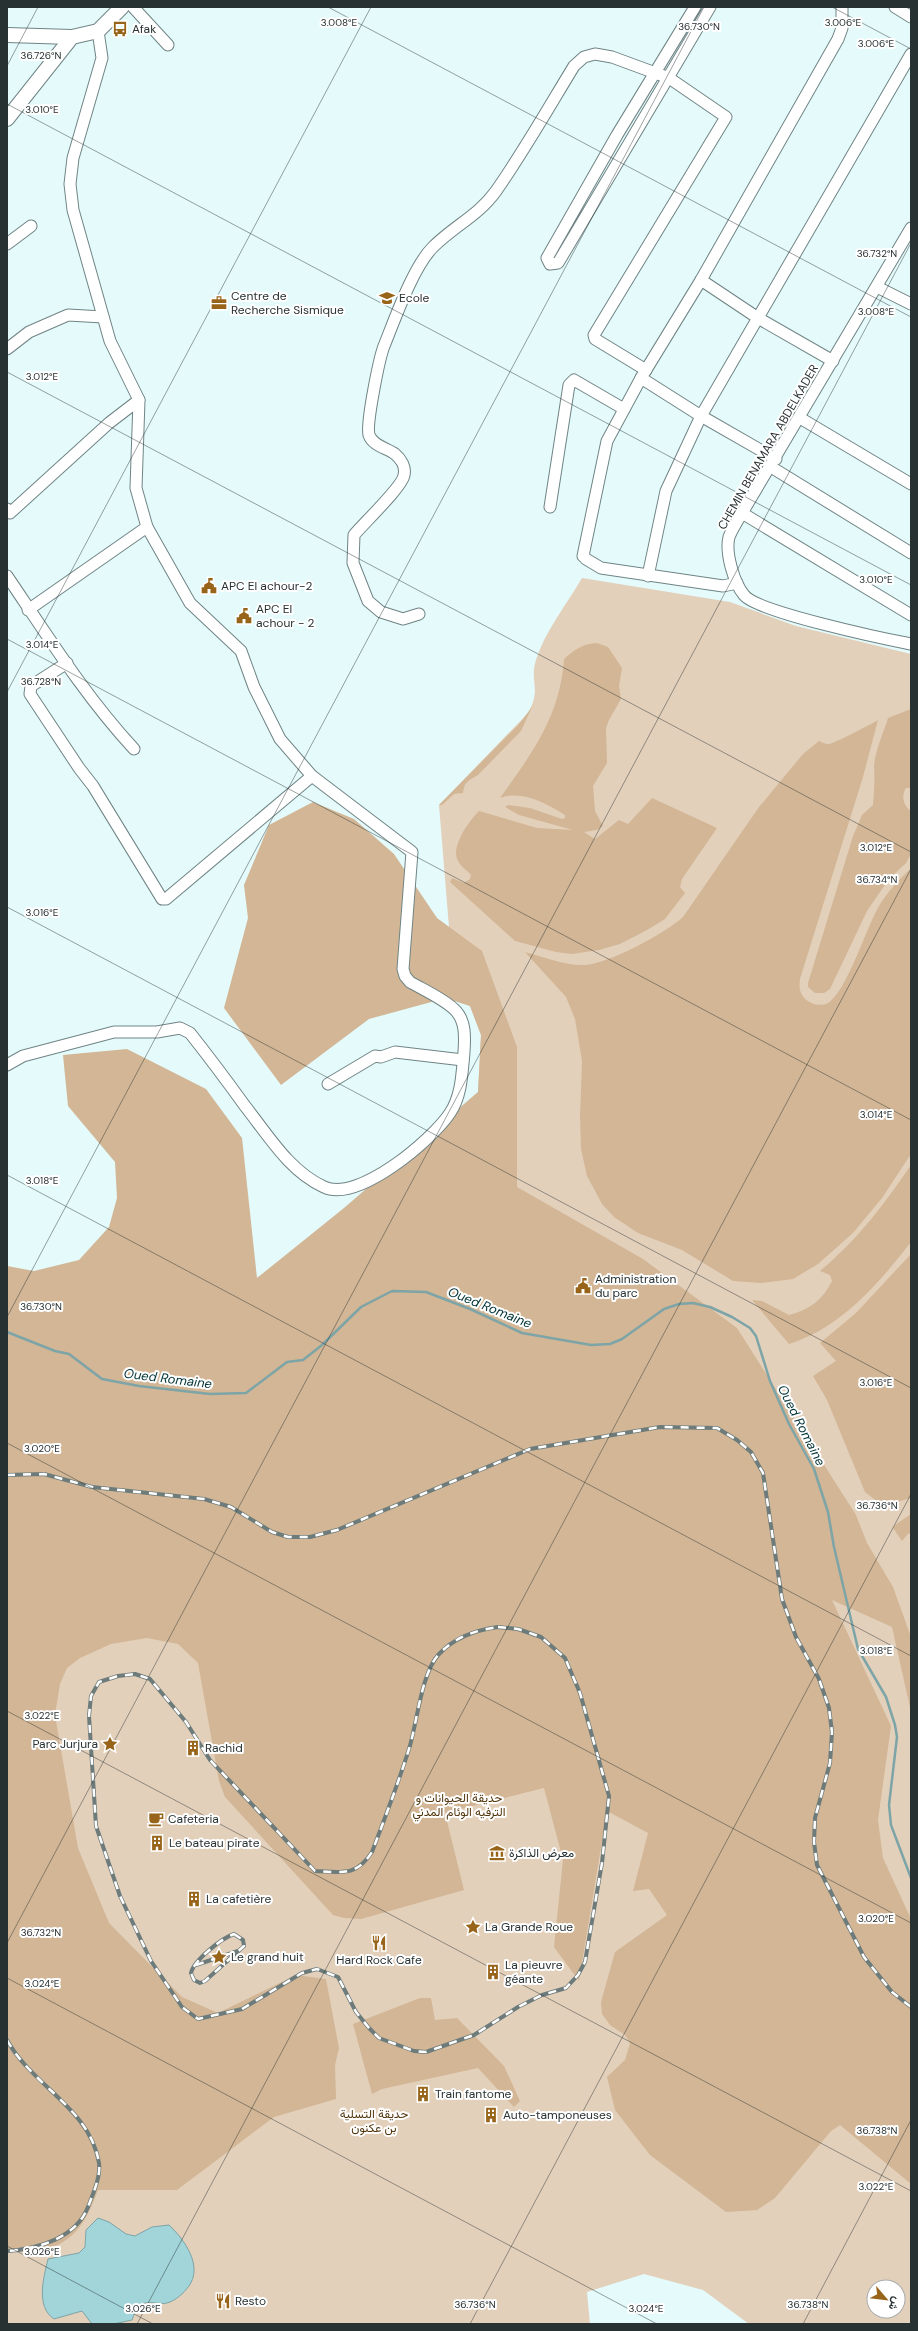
<svg xmlns="http://www.w3.org/2000/svg" width="918" height="2331" font-family="'DM Sans',Vazirmatn,sans-serif">
<style>
.green{fill:#e3d0bb;fill-rule:evenodd}
.forest{fill:#d2b695}
.water{fill:#a1d5d9;stroke:#7da4a7}
.lines{fill:none;stroke-linecap:round;stroke-linejoin:round}
.stream{stroke:#7da4a7;stroke-width:2.5}
.minor-casing{stroke:#708485;stroke-width:13}
.major-casing{stroke:#708485;stroke-width:16}
.minor{stroke:#fff;stroke-width:11}
.major{stroke:#fff;stroke-width:14}
.rail-casing{stroke:#6d7b7b;stroke-width:4}
.rail{stroke:#fff;stroke-width:2.5;stroke-dasharray:8;stroke-linecap:butt}
.ticks{fill:none;stroke:#283131;stroke-width:1;stroke-opacity:0.45}
.labels{text-anchor:middle;stroke-width:4;stroke-linejoin:round;paint-order:stroke}
.poi-label{font-size:12px;fill:#283131;stroke:#fff;text-anchor:start}
.street-label{font-size:12px;fill:#283131;stroke:#fff}
.park-label{font-size:12px;fill:#52350c;stroke:#fff}
.water-label{font-size:13px;font-style:italic;fill:#003336;stroke:#fff}
.ticks-label{font-size:10px;text-anchor:middle;fill:#283131;stroke:#fff;stroke-width:4;stroke-linejoin:round;paint-order:stroke}
</style>
<rect width="100%" height="100%" fill="#e4fafb"/>
<path class="green" d="M582 578 730 602 796 626 911 654V2324H749L703 2290 644 2274 587 2292 590 2324H7V1335L214 1300 277 1267 478 1092 481 1035 470 1006 445 998 452 964 439 805 528 713C542 689 529 682 536 660 545 631 567 604 582 578ZM874 2287H898V2311H874Z"/>
<g class="forest">
<path d="M597 643 608 647 622 668 619 686 621 699 609 720 606 728 607 763 593 786 595 811 603 826 597 830 584 832 595 839 619 820 628 824 652 798 717 828 682 879 680 887 685 893 665 919 647 930 620 944 599 950 572 954 556 952 515 941 450 882 452 878 464 883 470 879 471 875C467 870 461 867 458 861 450 847 469 821 479 811L537 828 573 830 519 815 505 807 508 805 530 808 562 819 565 818V815C546 803 522 790 500 798 532 753 560 717 564 659 575 649 583 644 597 643Z"/>
<path d="M532 707 521 731 478 775C470 780 464 781 463 793L454 794 442 805H439L520 723Z"/>
<path d="M911 709V788H906C901 795 903 806 911 811V854L906 863 889 879 867 911 830 989 824 993H815L808 987V983L853 836 862 815 873 805C874 792 875 780 874 767 874 754 884 731 888 718Z"/>
<path d="M878 720 863 777 800 979C799 987 799 992 805 999 811 1004 821 1007 828 1003 847 991 866 928 879 906 888 891 899 880 911 868V1154L882 1198 853 1233 818 1264 793 1279 761 1283 733 1281 682 1250 638 1233 614 1217 602 1204 587 1176 581 1149 580 1117 582 1061 575 1019 566 997 525 952C544 957 566 966 585 965 608 964 666 933 683 917L759 807 803 754 819 741C822 742 825 744 828 744 832 745 871 724 878 720Z"/>
<path d="M313 802 354 819 394 854 437 918 482 951 517 1047V1187L643 1259 737 1328 856 1515 867 1543 893 1587 911 1637V1712L892 1627 832 1600 891 1726 878 1820 883 1858 911 1919V2184L840 2125 831 2131 775 2198 757 2210 726 2212 650 2155 615 2110 607 2077 625 2060 630 2043 625 2035 610 2025 602 2014 601 2002 615 1952 667 1915 649 1889 633 1891 648 1833 607 1811 579 1981 554 1947 563 1860 544 1788 445 1813 464 1890 361 1919 344 1918 333 1915 225 1797 219 1781 198 1663 178 1644 147 1638 111 1644 80 1658 67 1668 60 1684 55 1715 78 1848 109 1923 182 1997 218 2013 296 1975 326 1979 339 2048 335 2065 336 2099 274 2117 177 2190H98C89 2214 79 2237 53 2247 40 2252 21 2251 7 2253V1266L34 1271 79 1260 109 1227 117 1198 115 1162 68 1106 63 1055 127 1049 206 1089 242 1138 257 1278 344 1208 478 1092 481 1035 470 1006 446 998 369 1019 281 1085 224 1008 248 918 244 885 269 825Z"/>
<path d="M911 1165V1242C879 1283 841 1328 789 1344L752 1300 762 1301 789 1315C810 1310 823 1299 832 1281L830 1275 820 1271C858 1239 883 1206 911 1165Z"/>
<polygon points="911,1254 911,1498 883,1506 865,1492 827,1400 813,1376 836,1361 820,1343 856,1313"/>
<polygon points="911,1514 911,1533 908,1534 902,1541 893,1528 895,1525"/>
<polygon points="420,1998 431,1998 435,2020 457,2018 504,2066 520,2101 514,2107 478,2068 382,2089 372,2094 353,2024"/>
</g>
<path class="water" d="M98 2218 109 2222 126 2234 135 2236 152 2227 169 2225C185 2240 203 2266 189 2286 184 2293 175 2301 167 2303 160 2305 152 2301 145 2303 137 2306 135 2312 132 2320L113 2324H92L82 2311 54 2319C35 2306 44 2277 48 2259L79 2253 85 2247 86 2230Z"/>
<g class="lines">
<polyline class="stream" points="7,1332 55,1351 69,1354 102,1379 139,1386 210,1394 246,1393 287,1362 303,1360 322,1345 361,1307 392,1291 426,1292 470,1309 522,1333 591,1345 610,1344 622,1339 664,1309 679,1304 693,1303 710,1307 732,1317 750,1328 756,1336 770,1381 789,1424 814,1469 828,1512 834,1547 858,1649 886,1697 895,1725 897,1737 889,1805 891,1825 911,1878"/>
<defs>
<g id="minor">
<polyline points="133,7 168,45"/>
<polyline points="695,7 617,135 547,258 550,264 558,263 710,7"/>
<polyline points="895,7 911,17"/>
<path d="M911 228 742 513C738 520 732 529 729 537 725 553 734 583 744 595 757 612 885 639 911 644"/>
<polyline points="7,244 31,226"/>
<polyline points="701,280 758,318 833,361"/>
<polyline points="877,287 911,304"/>
<polyline points="7,349 29,332 68,315 103,317"/>
<polyline points="641,378 701,416 776,459"/>
<polyline points="800,418 911,484"/>
<polyline points="771,467 911,553"/>
<polyline points="550,507 569,385 574,380 624,409"/>
<polyline points="7,509 10,513 109,423 139,400"/>
<polyline points="742,513 911,615"/>
<path d="M7 576C47 635 85 696 134 749"/>
<polyline points="648,576 666,491 701,416 911,54"/>
<polyline points="737,583 723,586 601,568 586,559 583,556 607,441 641,378 701,280 838,39 842,28 842,7"/>
<polyline points="28,610 147,527"/>
<path d="M419 614 403 619 381 612 368 601 353 563 354 535C363 524 403 486 404 475 406 467 401 459 395 454 387 448 373 446 369 435 366 424 379 359 384 346 395 319 413 267 433 247 454 226 479 215 496 191 524 151 549 107 574 66L584 57 595 54 612 57 669 78 726 117 594 335 595 339 646 370"/>
<polyline points="67,663 31,686 30,694 79,768 93,786 162,899 166,899 312,776"/>
<path d="M7 1065 23 1056 114 1032H157L180 1028 190 1033C209 1057 227 1081 245 1106 268 1135 289 1171 324 1187 358 1203 432 1140 450 1113 462 1095 462 1072 464 1052 465 1037 466 1020 454 1009 442 998 424 990 410 982L405 976 403 969 412 852 312 776 280 739 254 687 241 651 190 603 147 527 136 488 139 400 110 341 73 210 70 184 73 158 102 58 98 31"/>
<polyline points="328,1084 375,1056 381,1057 395,1052 463,1060"/>
</g>
<g id="major">
<polyline points="7,35 72,37"/>
<polyline points="7,119 72,37 98,31 122,7"/>
</g>
</defs>
<use href="#minor" class="minor-casing"/>
<use href="#major" class="major-casing"/>
<use href="#minor" class="minor"/>
<use href="#major" class="major"/>
<defs>
<g id="rail">
<polyline points="7,1475 44,1474 92,1487 204,1499 231,1507 272,1532 288,1537 310,1537 337,1530 530,1449 660,1427 717,1428 737,1440 751,1452 763,1473 782,1599 796,1637 819,1679 829,1708 832,1732 830,1763 815,1818 814,1842 817,1865 864,1957 892,1992 911,2007"/>
<path d="M498 1627 518 1629 541 1637 565 1658 580 1693 609 1796 602 1863 585 1962 578 1975 566 1988 542 1995 518 2007 474 2035 426 2052 414 2051 379 2038 369 2028 356 2012 338 1977 317 1969 302 1973 242 2009 198 2019 182 2007 151 1961 120 1896 96 1826 89 1716 91 1696 99 1682 118 1676 135 1674 150 1679 186 1722 210 1760 315 1871C342 1872 356 1877 372 1852 385 1818 398 1784 409 1749 417 1724 421 1673 439 1654 455 1637 476 1630 498 1627Z"/>
<path d="M234 1934 243 1940 244 1946 205 1981 200 1983 194 1980 191 1973C194 1960 222 1938 234 1934Z"/>
<polyline points="196,1965 238,1951"/>
<path d="M7 2040C32 2086 90 2108 99 2163 101 2176 93 2194 88 2207 76 2238 38 2249 7 2251"/>
</g>
</defs>
<use href="#rail" class="rail-casing"/>
<use href="#rail" class="rail"/>
</g>
<path class="ticks" d="M328 7 911 317M832 7 911 49M7 66 38 7M7 104 911 585M7 372 911 852M7 639 911 1120M7 692 371 7M7 907 911 1388M7 1175 911 1656M7 1317 704 7M7 1443 911 1923M7 1711 911 2191M7 1943 911 243M7 1978 657 2324M7 2246 153 2324M137 2324 911 869M470 2324 911 1494M803 2324 911 2120"/>
<defs>
<symbol id="bus-bare" viewBox="-9 -9 18 18"><path d="M-5-6H5V4H4V6H2V4H-2V6H-4V4H-5ZM-3.5-4V0h7V-4ZM-3.5 1.2v1.5H-2V1.2ZM2 1.2v1.5H3.5V1.2Z" fill="#986419" stroke="#fff" stroke-width="2.5" paint-order="stroke"/></symbol>
<symbol id="school-bare" viewBox="-9 -9 18 18"><path d="M0-5L7-2L0 1L-7-2ZM-4 1L0 2.5L4 1V4Q0 6-4 4Z" fill="#986419" stroke="#fff" stroke-width="2.5" paint-order="stroke"/></symbol>
<symbol id="office-bare" viewBox="-9 -9 18 18"><path d="M-6-3h4V-5.5h4V-3h4V5H-6ZM-1-4.5V-3h2v-1.5ZM-6 0V1H6V0Z" fill="#986419" stroke="#fff" stroke-width="2.5" paint-order="stroke"/></symbol>
<symbol id="civic-bare" viewBox="-9 -9 18 18"><path d="M-.6-6.5H3V-4.5H.6V-3L4-1V1h2V6H-6V1h2V-1L-.6-3ZM-1.2 2.5V6h2.4V2.5Z" fill="#986419" stroke="#fff" stroke-width="2.5" paint-order="stroke"/></symbol>
<symbol id="sight-bare" viewBox="-9 -9 18 18"><path d="M0-6L1.8-2.2L6-1.7L2.9 1.2L3.7 5.4L0 3.3L-3.7 5.4L-2.9 1.2L-6-1.7L-1.8-2.2Z" fill="#986419" stroke="#fff" stroke-width="2.5" paint-order="stroke"/></symbol>
<symbol id="building-bare" viewBox="-9 -9 18 18"><path d="M-4-6H4V6H1V3H-1V6H-4ZM-2.5-4.3h1.7v1.8h-1.7ZM.8-4.3h1.7v1.8H.8ZM-2.5-1h1.7V.8h-1.7ZM.8-1h1.7V.8H.8Z" fill="#986419" stroke="#fff" stroke-width="2.5" paint-order="stroke"/></symbol>
<symbol id="cafe-bare" viewBox="-9 -9 18 18"><path d="M-5.5-4.5H6V0H3Q3 3.5 0 3.5H-2.5Q-5.5 3.5-5.5 0ZM3-3.2v2h1.7v-2ZM-6 4.5H4V6H-6Z" fill="#986419" stroke="#fff" stroke-width="2.5" paint-order="stroke"/></symbol>
<symbol id="museum-bare" viewBox="-9 -9 18 18"><path d="M0-6L6-3V-2H-6V-3ZM-5-1h2V3h-2ZM-1-1h2V3h-2ZM3-1h2V3H3ZM-6 4H6V6H-6Z" fill="#986419" stroke="#fff" stroke-width="2.5" paint-order="stroke"/></symbol>
<symbol id="restaurant-bare" viewBox="-9 -9 18 18"><path d="M-5-6h1v4h1v-4h1v4h1v-4h1v5L-1.5 .5V6h-2V.5L-5-1ZM5-6V6H3V1.5H1.5Q1.5-4 5-6Z" fill="#986419" stroke="#fff" stroke-width="2.5" paint-order="stroke"/></symbol>
</defs>
<g fill-rule="evenodd">
<use href="#bus-bare" x="109" y="18" width="22" height="22"/>
<use href="#school-bare" x="376" y="287" width="22" height="22"/>
<use href="#office-bare" x="208" y="292" width="22" height="22"/>
<use href="#civic-bare" x="198" y="575" width="22" height="22"/>
<use href="#civic-bare" x="233" y="605" width="22" height="22"/>
<use href="#civic-bare" x="572" y="1275" width="22" height="22"/>
<use href="#sight-bare" x="99" y="1733" width="22" height="22"/>
<use href="#building-bare" x="182" y="1737" width="22" height="22"/>
<use href="#cafe-bare" x="145" y="1808" width="22" height="22"/>
<use href="#building-bare" x="146" y="1832" width="22" height="22"/>
<use href="#museum-bare" x="486" y="1842" width="22" height="22"/>
<use href="#building-bare" x="183" y="1888" width="22" height="22"/>
<use href="#sight-bare" x="462" y="1916" width="22" height="22"/>
<use href="#restaurant-bare" x="368" y="1932" width="22" height="22"/>
<use href="#sight-bare" x="208" y="1946" width="22" height="22"/>
<use href="#building-bare" x="482" y="1961" width="22" height="22"/>
<use href="#building-bare" x="412" y="2083" width="22" height="22"/>
<use href="#building-bare" x="480" y="2104" width="22" height="22"/>
<use href="#restaurant-bare" x="212" y="2290" width="22" height="22"/>
</g>
<g class="labels">
<g class="poi-label">
<text x="132" y="33">Afak</text>
<text x="231" y="300">Centre de<tspan x="231" dy="14">Recherche Sismique</tspan></text>
<text x="399" y="302">Ecole</text>
<text x="221" y="590">APC El achour-2</text>
<text x="256" y="613">APC El<tspan x="256" dy="14">achour - 2</tspan></text>
<text x="595" y="1283">Administration<tspan x="595" dy="14">du parc</tspan></text>
<text x="98" y="1748" text-anchor="end">Parc Jurjura</text>
<text x="205" y="1752">Rachid</text>
<text x="168" y="1823">Cafeteria</text>
<text x="169" y="1847">Le bateau pirate</text>
<text x="509" y="1857">معرض الذاكرة</text>
<text x="206" y="1903">La cafetière</text>
<text x="485" y="1931">La Grande Roue</text>
<text x="231" y="1961">Le grand huit</text>
<text x="379" y="1964" text-anchor="middle">Hard Rock Cafe</text>
<text x="505" y="1969">La pieuvre<tspan x="505" dy="14">géante</tspan></text>
<text x="435" y="2098">Train fantome</text>
<text x="503" y="2119">Auto-tamponeuses</text>
<text x="235" y="2305">Resto</text>
</g>
<g class="street-label">
<text transform="translate(768 447) rotate(-60)" y="4">CHEMIN BENAMARA ABDELKADER</text>
</g>
<g class="park-label">
<text x="459" y="1802">حديقة الحيوانات و<tspan x="459" dy="14">الترفيه الوئام المدني</tspan></text>
<text x="374" y="2118">حديقة التسلية<tspan x="374" dy="14">بن عكنون</tspan></text>
</g>
<g class="water-label">
<text transform="translate(490 1307) rotate(22)" y="5">Oued Romaine</text>
<text transform="translate(168 1378) rotate(7)" y="5">Oued Romaine</text>
<text transform="translate(802 1425) rotate(63)" y="5">Oued Romaine</text>
</g>
</g>
<g class="ticks-label">
<text x="339" y="26">3.008°E</text>
<text x="843" y="26">3.006°E</text>
<text x="699" y="30">36.730°N</text>
<text x="876" y="47">3.006°E</text>
<text x="41" y="59">36.726°N</text>
<text x="42" y="113">3.010°E</text>
<text x="877" y="257">36.732°N</text>
<text x="876" y="315">3.008°E</text>
<text x="42" y="380">3.012°E</text>
<text x="876" y="583">3.010°E</text>
<text x="42" y="648">3.014°E</text>
<text x="41" y="685">36.728°N</text>
<text x="876" y="851">3.012°E</text>
<text x="877" y="883">36.734°N</text>
<text x="42" y="916">3.016°E</text>
<text x="876" y="1118">3.014°E</text>
<text x="42" y="1184">3.018°E</text>
<text x="41" y="1310">36.730°N</text>
<text x="876" y="1386">3.016°E</text>
<text x="42" y="1452">3.020°E</text>
<text x="877" y="1509">36.736°N</text>
<text x="876" y="1654">3.018°E</text>
<text x="42" y="1719">3.022°E</text>
<text x="876" y="1922">3.020°E</text>
<text x="41" y="1936">36.732°N</text>
<text x="42" y="1987">3.024°E</text>
<text x="877" y="2134">36.738°N</text>
<text x="876" y="2190">3.022°E</text>
<text x="42" y="2255">3.026°E</text>
<text x="475" y="2308">36.736°N</text>
<text x="808" y="2308">36.738°N</text>
<text x="143" y="2312">3.026°E</text>
<text x="646" y="2312">3.024°E</text>
</g>
<rect width="918" height="2331" fill="none" stroke="#283131" stroke-width="16"/>
<g transform="translate(886 2299) rotate(118)"><circle r="19" fill="#ffffff" stroke="#a9adad"/>
<path d="M0-3L7 15L0 10L-7 15Z" fill="#986419"/>
<text y="-6" font-size="11" font-weight="bold" text-anchor="middle" fill="#283131">ش</text>
</g>
</svg>
